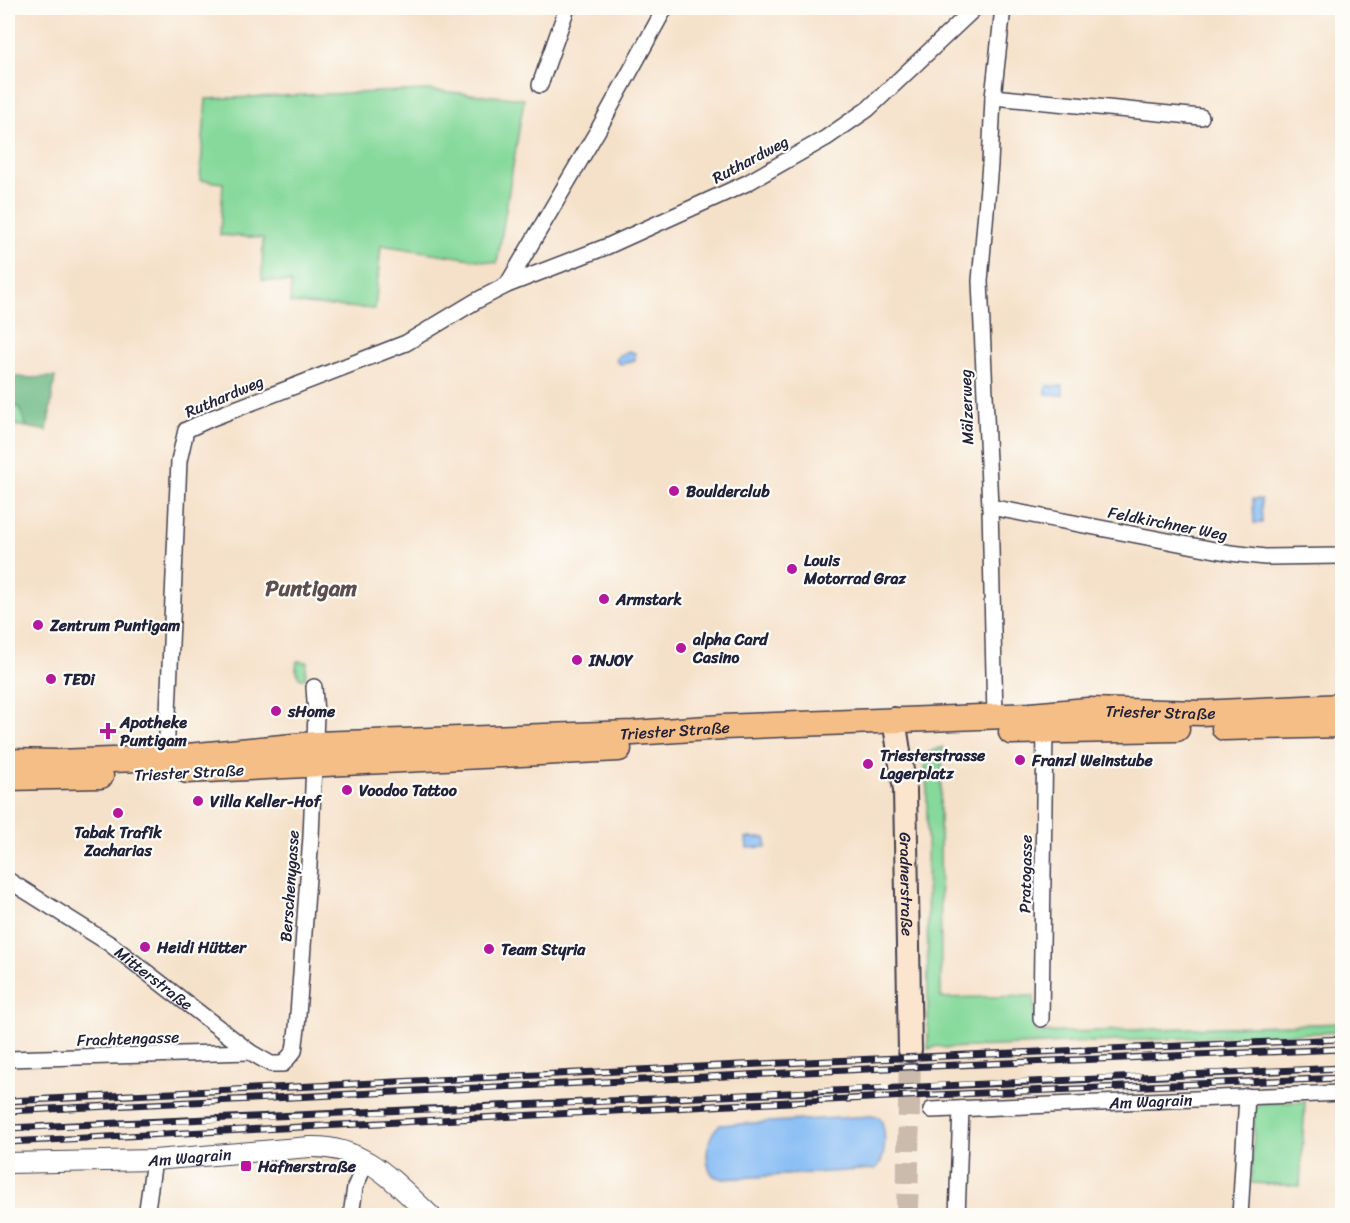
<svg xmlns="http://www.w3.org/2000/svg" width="1350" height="1223" font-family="Sriracha,sans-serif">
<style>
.green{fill:#86d99b;stroke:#547e6b;stroke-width:1.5}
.forest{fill:#6cb983;stroke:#476e5f;stroke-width:1.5}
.water{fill:#84bbf4;stroke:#536e98;stroke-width:1.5}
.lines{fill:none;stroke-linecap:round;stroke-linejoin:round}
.secondary-tunnel{stroke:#cbbbad;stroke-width:22;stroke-dasharray:22 11;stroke-linecap:butt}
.minor-casing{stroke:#423f50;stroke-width:18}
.tertiary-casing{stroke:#423f50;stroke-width:22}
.secondary-casing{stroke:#423f50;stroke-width:26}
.primary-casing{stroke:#423f50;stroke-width:27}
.minor{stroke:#fff;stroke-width:15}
.tertiary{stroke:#fff;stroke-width:20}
.secondary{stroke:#fbe5cf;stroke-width:22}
.primary{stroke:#f6be87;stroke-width:24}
.rail-casing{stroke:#22223b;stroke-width:7}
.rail{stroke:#fdfcf7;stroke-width:4.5;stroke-dasharray:14;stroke-linecap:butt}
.poi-dot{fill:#b5179e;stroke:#fdfcf7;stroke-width:2}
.labels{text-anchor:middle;stroke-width:4.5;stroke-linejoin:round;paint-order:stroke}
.street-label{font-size:16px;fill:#22223b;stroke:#fdfcf7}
.poi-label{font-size:16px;font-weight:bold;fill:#22223b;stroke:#fdfcf7;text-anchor:start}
.district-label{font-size:22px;font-weight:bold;fill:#5d4e50;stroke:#fdfcf7}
</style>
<rect width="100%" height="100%" fill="#fdfcf7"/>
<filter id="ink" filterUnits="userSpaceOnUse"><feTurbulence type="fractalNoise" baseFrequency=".0167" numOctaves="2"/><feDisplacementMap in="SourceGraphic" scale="12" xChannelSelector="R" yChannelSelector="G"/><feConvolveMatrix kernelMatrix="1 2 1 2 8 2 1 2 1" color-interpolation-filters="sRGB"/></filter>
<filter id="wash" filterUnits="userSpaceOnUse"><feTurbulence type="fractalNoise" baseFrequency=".008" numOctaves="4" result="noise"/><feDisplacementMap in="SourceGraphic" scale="24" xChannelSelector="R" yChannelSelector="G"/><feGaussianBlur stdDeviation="1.35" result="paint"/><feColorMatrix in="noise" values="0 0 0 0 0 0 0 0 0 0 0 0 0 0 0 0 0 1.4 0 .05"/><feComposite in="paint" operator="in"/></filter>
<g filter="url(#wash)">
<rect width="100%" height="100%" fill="#f5e1c9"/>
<g class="green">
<polygon points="428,90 524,99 497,263 381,245 375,309 290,303 291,283 262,280 263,238 220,235 223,183 200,180 206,99"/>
<polygon points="8,405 19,407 27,427 8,424"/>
<polygon points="297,661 307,662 305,679 299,677 296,670"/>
<polygon points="943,747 940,804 941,998 1034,996 1035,1033 1342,1023 1342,1032 946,1048 938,1046 928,1049 927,792 925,762 928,753"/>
<polygon points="1305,1102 1300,1186 1251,1183 1255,1109 1262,1103"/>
</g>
<polygon class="forest" points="8,375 25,378 55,377 47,431 27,427 19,407 8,405"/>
<g class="water">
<polygon points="629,351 635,353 635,360 622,364 618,363 616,359 619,355"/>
<polygon points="1046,386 1063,386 1063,395 1046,394"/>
<polygon points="1253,499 1261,499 1262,523 1254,523"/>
<polygon points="746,838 766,838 766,847 747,848"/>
<path d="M872 1116 879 1117C887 1126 887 1162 875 1169L723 1179 714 1176C702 1164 707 1134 720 1125Z"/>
</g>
</g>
<g filter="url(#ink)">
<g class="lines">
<polyline class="secondary-tunnel" points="907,1216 910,1050"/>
<defs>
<g id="minor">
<polyline points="540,85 567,8"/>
<polyline points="993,97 1201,117"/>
<polyline points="507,285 598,130 665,8"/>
<polyline points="990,507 1231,553 1265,557 1342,556"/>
<polyline points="995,716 990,507 980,281 990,164 993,97 1003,8"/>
<polyline points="166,758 179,461 186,430 212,418 406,343 476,301 507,285 608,246 747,183 826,138 868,109 975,8"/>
<path id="s1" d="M8 880 110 944 250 1052 271 1064H283L294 1051 297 1028 311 837 316 714 314 687"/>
<polyline points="1041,1019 1045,730"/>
<polyline points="8,1059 250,1052"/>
<path id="s2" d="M931 1110 1342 1093"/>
<polyline points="146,1216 154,1160"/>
<polyline points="351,1216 355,1187 367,1160"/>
<polyline points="957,1216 961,1109"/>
<polyline points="1240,1216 1247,1096"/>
</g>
<g id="tertiary">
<path id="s3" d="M8 1163 154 1160 310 1147C364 1145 394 1182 431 1216"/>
</g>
<g id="secondary">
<path id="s4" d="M894 719 905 790 910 1050"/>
</g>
<g id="primary">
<polyline points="1224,728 1342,725"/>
<polyline points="1011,732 1177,729"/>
<path id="s5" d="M8 761 57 762 166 758 315 744 633 733 723 727 1030 715 1088 710 1201 713 1342 706"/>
<polyline points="187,771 619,749"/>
<polyline points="8,778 101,776"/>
</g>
</defs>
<use href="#minor" class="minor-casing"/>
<use href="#tertiary" class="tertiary-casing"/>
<use href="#secondary" class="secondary-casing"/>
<use href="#primary" class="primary-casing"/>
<use href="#minor" class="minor"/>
<use href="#tertiary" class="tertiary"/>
<use href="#secondary" class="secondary"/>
<use href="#primary" class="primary"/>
<defs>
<g id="rail">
<polyline points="8,1101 760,1064 1342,1039"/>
<polyline points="8,1111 908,1067 1342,1049"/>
<path d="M8 1128C453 1111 897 1085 1342 1068"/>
<polyline points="8,1142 908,1096 1342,1078"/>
</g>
</defs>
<use href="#rail" class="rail-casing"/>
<use href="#rail" class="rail"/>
</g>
</g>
<g class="poi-dot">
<circle cx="674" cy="491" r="6"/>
<circle cx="792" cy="569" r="6"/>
<circle cx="604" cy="599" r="6"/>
<circle cx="38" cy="625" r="6"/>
<circle cx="681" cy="648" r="6"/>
<circle cx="577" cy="660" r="6"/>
<circle cx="51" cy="679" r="6"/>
<circle cx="276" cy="711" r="6"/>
<path d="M105 722h6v6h6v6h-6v6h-6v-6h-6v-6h6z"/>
<circle cx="1020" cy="760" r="6"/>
<circle cx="868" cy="764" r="6"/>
<circle cx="347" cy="790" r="6"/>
<circle cx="198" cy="801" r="6"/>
<circle cx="118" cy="813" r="6"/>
<circle cx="145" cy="947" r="6"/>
<circle cx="489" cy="949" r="6"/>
<rect x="240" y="1160" width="12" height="12" rx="3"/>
</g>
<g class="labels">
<g class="street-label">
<text transform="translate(750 159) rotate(-28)" y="6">Ruthardweg</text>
<text transform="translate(224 396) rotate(-23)" y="6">Ruthardweg</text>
<text transform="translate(966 407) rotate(-92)" y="6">Mälzerweg</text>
<text transform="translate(1168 523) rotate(11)" y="6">Feldkirchner Weg</text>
<text dy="6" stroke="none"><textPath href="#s5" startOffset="1154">Triester Straße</textPath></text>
<text dy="6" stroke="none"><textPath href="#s5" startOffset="668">Triester Straße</textPath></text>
<text transform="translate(189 772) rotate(-3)" y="6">Triester Straße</text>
<text transform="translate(1025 874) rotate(-89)" y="6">Pratogasse</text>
<text dy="6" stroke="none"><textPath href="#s4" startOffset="166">Gradnerstraße</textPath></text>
<text transform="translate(289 886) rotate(-86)" y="6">Berschenygasse</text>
<text dy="6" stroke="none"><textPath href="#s1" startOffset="176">Mitterstraße</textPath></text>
<text transform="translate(128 1038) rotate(-2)" y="6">Frachtengasse</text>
<text dy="6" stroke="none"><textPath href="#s2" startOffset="220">Am Wagrain</textPath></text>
<text dy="6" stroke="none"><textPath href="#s3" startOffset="182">Am Wagrain</textPath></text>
</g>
<g class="poi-label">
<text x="686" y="497">Boulderclub</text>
<text x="804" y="566">Louis<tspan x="804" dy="18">Motorrad Graz</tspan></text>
<text x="616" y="605">Armstark</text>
<text x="50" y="631">Zentrum Puntigam</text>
<text x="693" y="645">alpha Card<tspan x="693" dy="18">Casino</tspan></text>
<text x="589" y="666">INJOY</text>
<text x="63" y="685">TEDi</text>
<text x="288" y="717">sHome</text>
<text x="120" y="728">Apotheke<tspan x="120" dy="18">Puntigam</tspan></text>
<text x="880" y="761">Triesterstrasse<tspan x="880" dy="18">Lagerplatz</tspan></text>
<text x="1032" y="766">Franzl Weinstube</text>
<text x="359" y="796">Voodoo Tattoo</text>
<text x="210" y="807">Villa Keller-Hof</text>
<text x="118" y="838" text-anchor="middle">Tabak Trafik<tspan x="118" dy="18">Zacharias</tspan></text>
<text x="157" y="953">Heidi Hütter</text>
<text x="501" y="955">Team Styria</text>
<text x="258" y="1172">Hafnerstraße</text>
</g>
<g class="district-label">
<text x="311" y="596">Puntigam</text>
</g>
</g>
<rect width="1350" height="1223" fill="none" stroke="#fdfcf7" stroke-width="30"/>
</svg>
